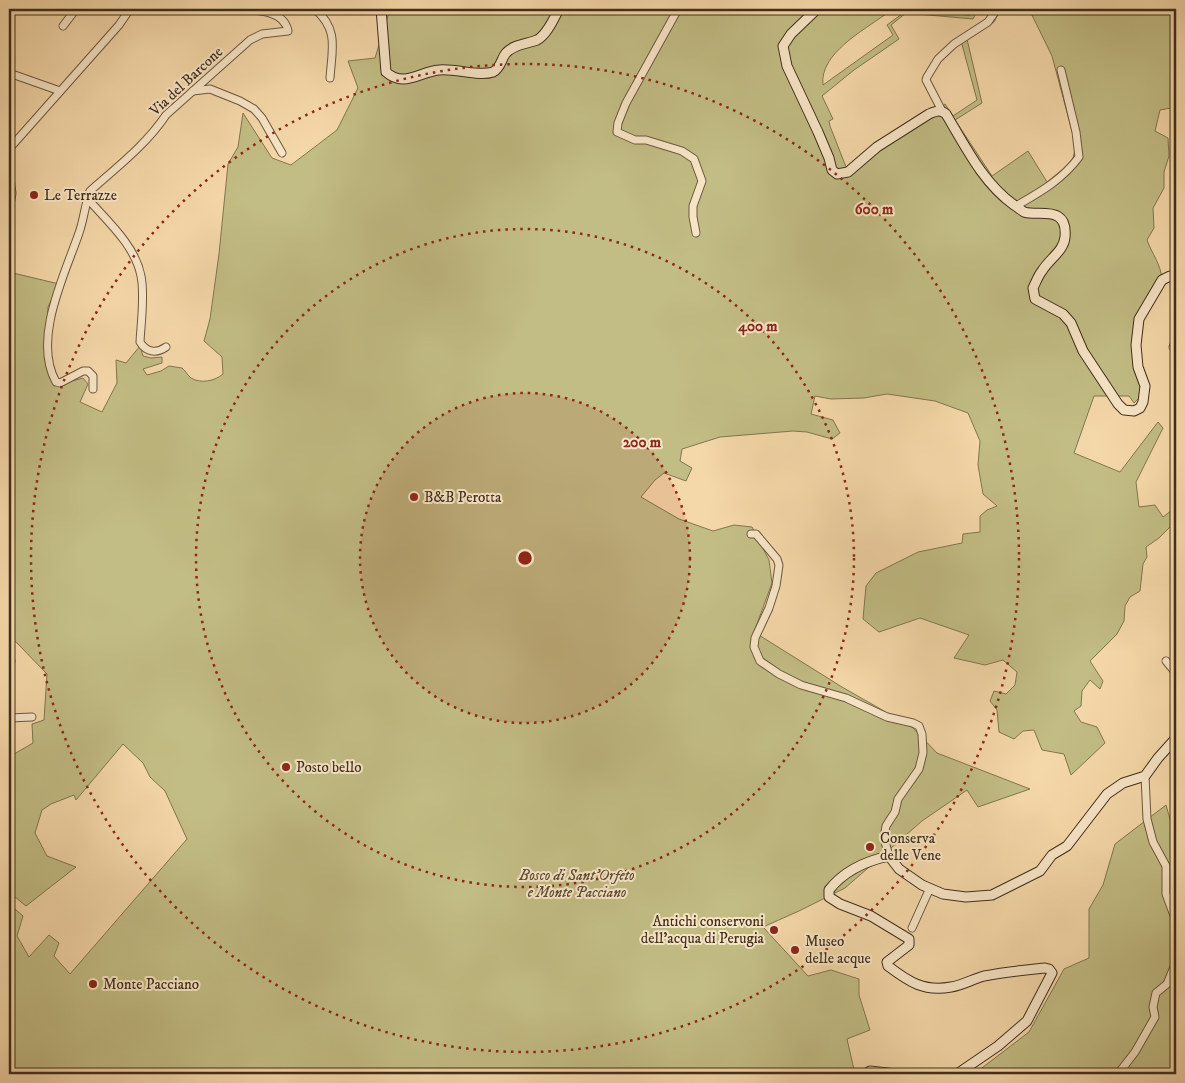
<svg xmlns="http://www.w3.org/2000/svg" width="1185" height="1083" font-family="'IM FELL DW Pica',serif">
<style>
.green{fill:#c2bd84;stroke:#817651}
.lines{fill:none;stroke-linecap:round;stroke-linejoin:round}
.street-casing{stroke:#6d5841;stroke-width:9}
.secondary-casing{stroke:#402e1e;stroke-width:11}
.street{stroke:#f8e6c7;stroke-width:7}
.secondary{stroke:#f8e6c7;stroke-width:9}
.ring{fill:none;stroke:#8f2418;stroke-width:2.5;stroke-dasharray:2.5 5}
.poi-dot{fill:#8f2418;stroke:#f8e6c7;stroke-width:2}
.labels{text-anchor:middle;stroke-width:4;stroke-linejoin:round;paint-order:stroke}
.street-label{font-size:15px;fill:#402e1e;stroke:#f8e6c7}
.poi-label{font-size:15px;fill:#402e1e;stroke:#f8e6c7;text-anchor:start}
.park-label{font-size:15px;font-style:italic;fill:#5a4b32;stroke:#f8e6c7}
.centre{fill:#8f2418;stroke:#f8e6c7;stroke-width:2.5}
.ring-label{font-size:15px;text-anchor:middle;font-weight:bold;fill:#8f2418;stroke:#f8e6c7;stroke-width:4;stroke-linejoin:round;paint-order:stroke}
</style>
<rect width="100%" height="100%" fill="#f5d8a9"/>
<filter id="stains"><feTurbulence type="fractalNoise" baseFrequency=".004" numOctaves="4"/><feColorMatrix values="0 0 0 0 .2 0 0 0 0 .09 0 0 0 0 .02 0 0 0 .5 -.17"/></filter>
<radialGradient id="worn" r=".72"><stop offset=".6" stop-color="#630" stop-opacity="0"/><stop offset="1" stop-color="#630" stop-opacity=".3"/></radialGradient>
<g class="green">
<path d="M390 9H890L886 14C864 30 819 54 823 85L893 35 887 25 906 11 970 15 975 9H978L973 19 906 13 891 25 899 39 854 70 822 96 833 119 829 121 830 126 846 167 945 104 953 116 977 100 960 37 987 19 993 9H1001L994 22 967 39 982 103 955 120 992 176 1028 151 1047 182 1072 162 1076 146 1052 56 1029 9H1169L1176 22V107L1160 110 1155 131 1168 138 1169 156 1164 172V188L1153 208 1154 228 1147 240C1152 254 1161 264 1162 280L1139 319 1136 345 1145 386 1141 396 1134 403 1129 396H1094L1074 453 1120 472 1158 422 1163 428 1136 482 1139 507 1155 505 1163 517 1175 508 1174 523 1159 538 1146 547 1147 557 1143 564 1140 591 1130 597 1125 606 1124 621 1117 634 1090 661 1103 681 1100 689 1090 680 1082 691 1081 706 1074 711 1081 722 1097 727 1105 743 1071 775 1064 754 1042 750 1034 730 1023 731 1014 739 999 732 997 710 990 701 994 691 1006 694 1015 685 1017 672 1003 660 985 665 954 658 969 635 920 618 879 632 863 619 866 586 876 573 918 552 962 543 963 534 980 532V516L987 510 997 506 983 494 978 465 980 441 968 413 935 401 887 394 864 398 831 399 815 396 811 414 833 420 840 433 832 439 807 432 793 431 720 437 682 449 680 461 692 468 686 481 664 473 655 480 641 497 679 519 713 531 734 525 752 527 769 560 772 583 754 632 842 687 912 727 937 753 1030 789 978 807 967 790 922 821 845 888 799 911 763 927 808 976 831 970 859 979V995L870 1030 847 1039 855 1074H9V904L23 916 17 936 29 957 49 935 59 943 54 956 70 974 187 839 165 791 150 777 143 763 123 744 76 800 74 795 51 804 42 810 35 833 47 856 76 867 26 906 9 892V757L33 743 32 724 44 720 47 674 18 644 9 636V272L59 284 48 307 46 336 54 386 83 378 88 384 80 402 102 412 117 383 116 360 126 363 140 346 143 356 151 358 162 357V363L143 369 147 375 161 371 169 366 182 368C185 370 188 376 191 378 201 384 215 381 223 374L222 357 204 341 210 319 219 254 228 164 238 147 243 113 272 158 291 165 337 130 358 88 348 61 375 58Z"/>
<polygon points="1166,805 1176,841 1176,1074 974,1074 1029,1032 1064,969 1089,958 1089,909 1103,885 1115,844"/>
</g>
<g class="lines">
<defs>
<g id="street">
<path d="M315 9C339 30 332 49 330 78"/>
<polyline points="678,9 626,103 618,123 617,132 635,140 646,140 682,151 694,159 702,181 693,206 693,217 696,233"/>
<polyline points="63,26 76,9"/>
<polyline points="9,73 60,91"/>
<polyline points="193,91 210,89 240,101 254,109 262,118 282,153"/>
<polyline points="942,111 926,80 927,77 938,59 954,44 988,22 997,9"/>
<polyline points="9,149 119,25 130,9"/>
<polyline points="9,171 12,193 9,212"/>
<path d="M87 198C107 221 135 245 141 276 145 295 141 322 140 342 146 352 156 354 166 347"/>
<path d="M1016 206C1040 192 1062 180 1079 157L1076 132 1061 70"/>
<polyline points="1176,341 1173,347 1176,348"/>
<path d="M93 389V376L88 371H83L60 383 56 382C32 339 65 274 79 233 84 219 85 204 90 191 117 167 146 145 166 115L250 40 262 34 288 31C284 9 253 10 235 9"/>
<polyline points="751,534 756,534 777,559 779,565 776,586 769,608 755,638 754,647 760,661 779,674 801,685 846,698 887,717 913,723 919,726 922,734 923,753 919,769 898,799 895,812 886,826 884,838 889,856"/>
<polyline points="9,660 11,661"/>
<polyline points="1166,661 1176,673"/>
<polyline points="9,718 32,717"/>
<polyline points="1145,776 1147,819 1153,842 1166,866 1166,894 1176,921"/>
<polyline points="912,928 930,888"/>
<polyline points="1118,1074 1135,1052 1155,1017 1153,1007 1156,993 1167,984 1176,962"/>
</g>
<g id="secondary">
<path d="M381 9 386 72C404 88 419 72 439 70 455 68 479 77 493 72 501 68 501 59 506 53 514 44 527 44 537 40 547 35 554 18 559 9"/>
<path d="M817 9 791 34 783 46 787 66 818 132 829 158 832 170 837 174 848 172 877 147 929 114C936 111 940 109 946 114 965 146 983 183 1014 205 1017 207 1021 210 1024 212 1038 217 1068 204 1065 237 1064 251 1049 259 1042 271 1038 276 1036 282 1033 288L1035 299 1063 314 1071 323 1083 351 1118 404 1124 410 1134 411 1140 408 1143 402 1145 386 1138 367 1136 345 1139 319 1162 280 1170 276 1176 278"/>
<polyline points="865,1074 870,1071 896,1074"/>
<path d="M957 1074 998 1046 1027 1021 1052 973 1049 969 1045 968C1025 970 1004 972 984 976 973 979 963 985 951 987 924 992 909 982 888 966L887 962 909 945V939L871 916 840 904 829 897V890C843 872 866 861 889 856L899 869 922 885 943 894 966 897 992 895 1040 871 1052 855 1067 846 1107 794 1123 783 1145 776 1158 758 1176 738"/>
</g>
</defs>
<use href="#street" class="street-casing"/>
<use href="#secondary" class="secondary-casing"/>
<use href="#street" class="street"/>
<use href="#secondary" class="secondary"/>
</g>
<circle cx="525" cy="558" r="165" fill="#8f2418" fill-opacity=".12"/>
<g class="ring">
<circle cx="525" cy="558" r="165"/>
<circle cx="525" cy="558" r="329"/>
<circle cx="525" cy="558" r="494"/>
</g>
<g class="poi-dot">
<circle cx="34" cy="195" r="5"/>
<circle cx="414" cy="497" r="5"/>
<circle cx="286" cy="767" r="5"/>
<circle cx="870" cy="847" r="5"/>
<circle cx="774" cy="930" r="5"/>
<circle cx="795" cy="950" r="5"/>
<circle cx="93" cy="984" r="5"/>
</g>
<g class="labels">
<g class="street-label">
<text transform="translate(186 81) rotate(-43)" y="5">Via del Barcone</text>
</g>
<g class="poi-label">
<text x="44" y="200">Le Terrazze</text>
<text x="424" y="502">B&amp;B Perotta</text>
<text x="296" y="772">Posto bello</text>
<text x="880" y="843">Conserva<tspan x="880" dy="17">delle Vene</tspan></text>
<text x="764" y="926" text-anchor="end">Antichi conservoni<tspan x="764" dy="17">dell'acqua di Perugia</tspan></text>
<text x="805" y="946">Museo<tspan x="805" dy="17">delle acque</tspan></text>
<text x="103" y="989">Monte Pacciano</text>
</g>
<g class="park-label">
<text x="577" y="880">Bosco di Sant'Orfeto<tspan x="577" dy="17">e Monte Pacciano</tspan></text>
</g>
</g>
<circle cx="525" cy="558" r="8" class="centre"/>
<g class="ring-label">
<text x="874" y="214">600 m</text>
<text x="758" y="331">400 m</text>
<text x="642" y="447">200 m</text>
</g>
<rect width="1185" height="1083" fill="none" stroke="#f5d8a9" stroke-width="30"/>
<rect x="10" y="10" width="1165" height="1063" fill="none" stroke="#402e1e" stroke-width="2.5"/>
<rect x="15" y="15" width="1155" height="1053" fill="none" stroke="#402e1e"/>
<rect width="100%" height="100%" filter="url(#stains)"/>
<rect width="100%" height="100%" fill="url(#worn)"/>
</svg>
